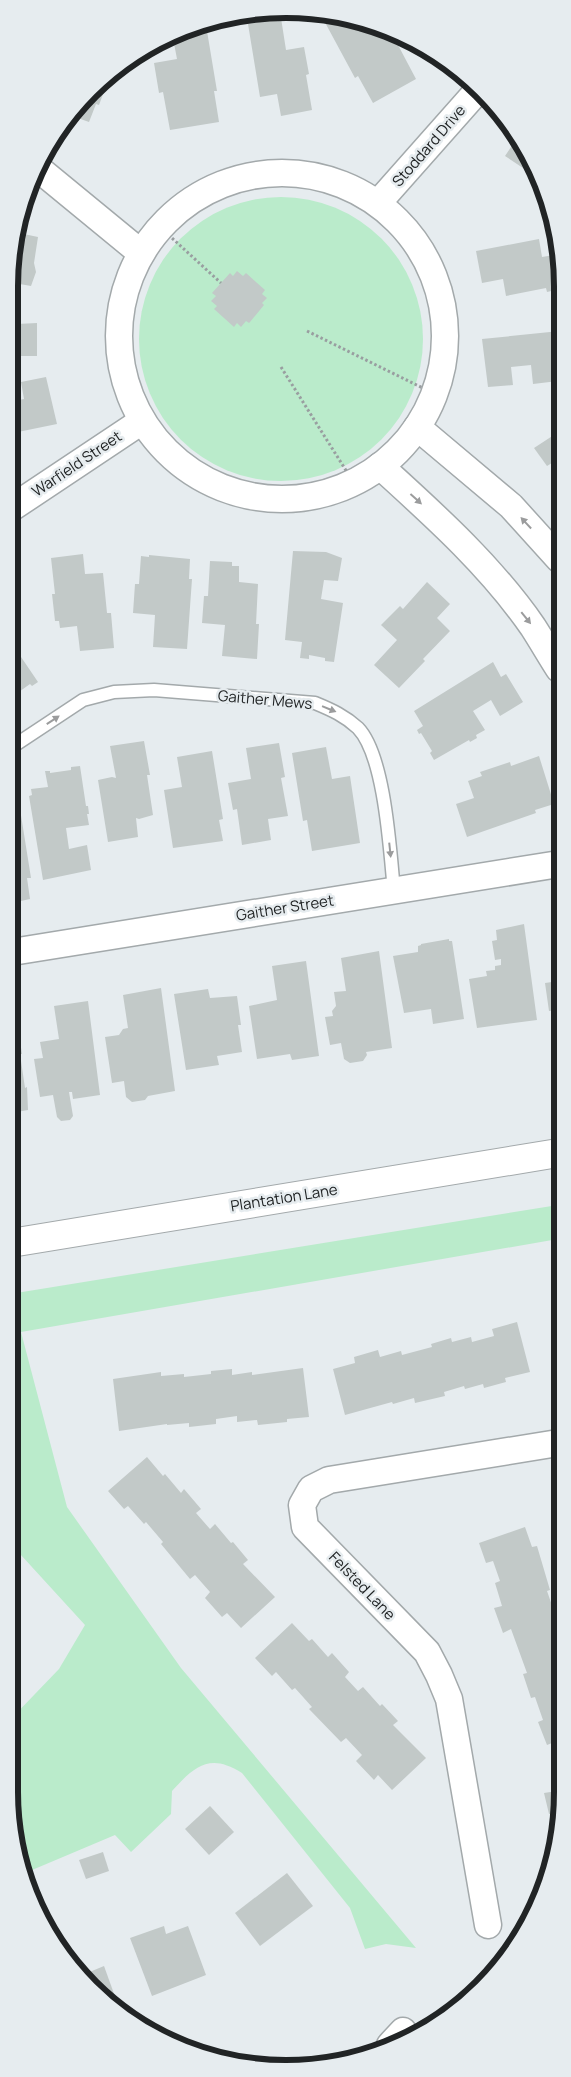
<svg xmlns="http://www.w3.org/2000/svg" width="571" height="2077" font-family="Manrope,sans-serif">
<style>
.green{fill:#baebcb}
.building{fill:#c2c9c8}
.lines{fill:none;stroke-linecap:round;stroke-linejoin:round}
.lane-casing{stroke:#a3a9ab;stroke-width:15}
.street-casing{stroke:#a3a9ab;stroke-width:29}
.secondary-casing{stroke:#a3a9ab;stroke-width:30}
.path{stroke:#999ea0;stroke-width:3;stroke-dasharray:2.5 2.5;stroke-linecap:butt}
.lane{stroke:#fff;stroke-width:12}
.street{stroke:#fff;stroke-width:26}
.secondary{stroke:#fff;stroke-width:28}
.oneway{fill:#9b9c9d}
.labels{text-anchor:middle;stroke-width:5;stroke-linejoin:round;paint-order:stroke}
.street-label{font-size:15px;fill:#212425;stroke:#e6ecef}
.rim{fill:none;stroke:#212425;stroke-width:6}
</style>
<rect width="100%" height="100%" fill="#e6ecef"/>
<g class="green">
<circle cx="281" cy="339" r="142"/>
<path d="M558 1205V1239L21 1332 67 1507 181 1668 416 1948 386 1944 365 1949 350 1908 242 1773C209 1752 194 1767 172 1791L171 1814 131 1852 115 1835 25 1873 9 1791V1721L59 1669 85 1625 10 1543V1294Z"/>
</g>
<g class="building">
<polygon points="323,14 339,14 366,23 368,27 371,25 398,34 395,35 400,44 398,45 416,79 373,103 358,76 355,78 321,15"/>
<polygon points="281,18 286,50 304,47 309,74 306,75 312,110 281,116 277,94 260,97 248,24"/>
<polygon points="206,25 217,91 214,91 219,122 170,130 163,92 159,93 154,63 177,59 173,38"/>
<polygon points="109,78 99,105 96,104 89,122 72,116"/>
<polygon points="515,137 532,161 526,170 505,156 515,141 513,140"/>
<polygon points="15,229 19,230 19,233 38,237 34,263 36,272 31,286 14,283"/>
<polygon points="539,239 542,257 560,254 560,289 547,292 546,288 506,296 503,279 482,283 476,251"/>
<polygon points="237,271 243,276 246,273 265,290 262,294 267,298 262,303 264,305 250,322 249,323 246,321 241,327 237,323 234,327 214,309 217,306 211,301 216,296 212,293 230,273 233,276"/>
<polygon points="14,307 17,307 17,324 37,323 37,356 14,356"/>
<polygon points="560,331 560,385 558,381 533,384 531,365 511,367 513,385 488,387 482,339"/>
<polygon points="46,377 57,424 13,433 13,401 24,399 21,382"/>
<polygon points="560,431 560,458 547,466 534,448"/>
<polygon points="293,551 326,552 342,558 338,581 324,580 321,599 343,603 334,662 325,661 325,658 309,655 309,659 300,658 302,642 285,640"/>
<polygon points="83,554 85,574 103,573 107,613 111,613 114,648 80,651 77,626 60,628 59,621 55,621 52,594 55,594 51,558"/>
<polygon points="149,555 190,559 189,579 192,579 187,649 153,647 155,615 133,613 135,584 139,584 141,556 149,557"/>
<polygon points="210,561 232,562 232,566 239,566 239,582 258,584 256,624 259,624 257,659 222,656 225,625 202,623 204,596 208,596"/>
<polygon points="427,582 450,604 437,618 450,631 423,659 425,661 399,688 374,665 397,640 381,625 400,606 403,609"/>
<polygon points="13,653 15,657 19,654 38,682 32,686 30,684 16,694 17,696 12,699"/>
<polygon points="493,662 501,677 506,674 523,702 500,716 491,700 473,711 485,730 476,735 477,738 470,742 469,740 434,760 430,753 432,751 421,733 419,734 417,730 423,726 414,711"/>
<polygon points="144,741 150,775 147,775 153,815 139,819 136,818 138,837 108,842 98,780 112,777 116,778 110,746"/>
<polygon points="279,743 285,777 281,778 288,816 268,819 271,840 242,845 237,809 233,810 228,783 251,779 246,748"/>
<polygon points="326,747 332,779 350,776 360,843 312,851 307,820 303,821 292,753"/>
<polygon points="212,751 223,819 219,820 223,841 173,848 164,790 182,787 177,757"/>
<polygon points="539,756 554,804 535,810 536,813 467,837 456,804 474,798 468,781 482,776 480,772 510,762 511,766"/>
<polygon points="80,766 86,806 88,806 89,814 87,814 89,825 66,828 69,849 87,845 91,870 43,880 29,796 32,795 31,789 48,787 45,771 50,771 50,773 71,770 71,767"/>
<polygon points="20,809 31,878 27,878 30,899 12,903 12,810"/>
<polygon points="524,924 537,1020 477,1028 469,979 487,976 486,971 495,970 495,966 501,965 501,959 495,960 492,941 497,940 496,930"/>
<polygon points="449,939 449,941 452,941 464,1019 433,1024 431,1009 404,1013 393,956 418,952 418,946 421,945 421,944"/>
<polygon points="379,951 392,1048 366,1052 367,1055 363,1061 350,1063 344,1059 341,1043 330,1045 325,1017 333,1016 332,1011 336,1006 334,992 346,991 341,958"/>
<polygon points="559,960 559,1010 549,1011 545,983 552,982 551,978 555,973 554,966"/>
<polygon points="306,961 319,1056 292,1060 290,1054 257,1059 249,1006 277,1000 272,966"/>
<polygon points="161,988 175,1091 148,1096 145,1100 132,1102 126,1097 124,1081 112,1083 105,1037 119,1035 123,1029 128,1028 123,995"/>
<polygon points="208,989 210,998 237,996 241,1025 238,1025 242,1052 217,1056 219,1065 186,1070 174,994"/>
<polygon points="88,1001 100,1095 73,1099 72,1092 69,1092 73,1116 70,1120 61,1121 57,1117 53,1095 40,1097 34,1059 43,1058 40,1042 59,1039 54,1006"/>
<polygon points="15,1009 22,1054 20,1054 25,1088 27,1087 28,1110 11,1113 11,1010"/>
<polygon points="517,1322 530,1372 505,1378 506,1382 484,1388 483,1384 465,1389 464,1386 444,1392 445,1396 415,1403 414,1398 393,1404 392,1402 345,1415 333,1369 355,1363 354,1357 378,1350 380,1357 401,1351 402,1355 432,1347 431,1344 451,1338 452,1342 471,1337 472,1342 494,1336 492,1329"/>
<polygon points="303,1368 309,1417 287,1419 287,1422 258,1425 257,1420 237,1422 237,1416 216,1419 216,1424 189,1427 189,1423 167,1425 167,1424 119,1431 113,1379 161,1372 161,1376 184,1374 184,1377 211,1374 211,1371 232,1369 232,1375 252,1372 252,1375"/>
<polygon points="147,1457 163,1476 165,1474 181,1493 184,1489 201,1509 196,1513 210,1529 215,1524 231,1543 233,1542 248,1560 243,1564 275,1597 241,1628 227,1613 222,1617 205,1598 210,1592 195,1575 190,1579 161,1544 163,1542 146,1522 144,1524 128,1506 124,1509 108,1491"/>
<polygon points="525,1527 532,1547 537,1546 550,1590 547,1591 555,1614 557,1613 557,1741 547,1745 538,1722 543,1720 535,1697 531,1698 523,1674 527,1673 511,1629 503,1633 494,1608 502,1606 495,1583 500,1581 493,1561 486,1563 479,1543"/>
<polygon points="292,1623 309,1641 312,1639 328,1657 332,1653 349,1672 345,1677 358,1691 363,1687 380,1706 382,1704 398,1721 393,1725 426,1758 392,1790 378,1775 374,1780 356,1761 362,1755 346,1738 341,1742 309,1709 312,1707 295,1688 292,1690 276,1672 272,1676 255,1658"/>
<polygon points="557,1791 557,1816 556,1816 555,1813 549,1814 544,1793"/>
<polygon points="210,1806 234,1832 209,1855 185,1829"/>
<polygon points="103,1852 109,1871 86,1879 79,1860"/>
<polygon points="287,1873 313,1906 260,1946 235,1913"/>
<polygon points="164,1926 166,1934 188,1926 206,1975 152,1996 130,1938"/>
<polygon points="104,1966 117,2002 115,2003 80,1976"/>
</g>
<g class="lines">
<defs>
<path id="lane" d="M12 747 83 700 114 692 154 690 315 703C332 710 345 716 358 728 385 756 390 851 394 891"/>
<g id="street">
<polyline points="40,170 141,253"/>
<circle cx="282" cy="336" r="163"/>
<polyline points="378,203 479,89"/>
<polyline points="417,427 511,506 559,559"/>
<path d="M380 466C434 515 491 566 533 627 542 641 550 655 559 669"/>
<polyline points="13,507 142,421"/>
<polyline points="12,952 559,864"/>
<polyline points="488,1925 449,1699 439,1675 427,1652 305,1527 302,1505 311,1489 329,1480 558,1443"/>
<polyline points="390,2045 403,2031"/>
</g>
<polyline id="secondary" points="11,1243 558,1153"/>
</defs>
<use href="#lane" class="lane-casing"/>
<use href="#street" class="street-casing"/>
<use href="#secondary" class="secondary-casing"/>
<g class="path">
<polyline points="161,228 221,283"/>
<polyline points="307,331 435,394"/>
<polyline points="281,367 352,480"/>
</g>
<use href="#lane" class="lane"/>
<use href="#street" class="street"/>
<use href="#secondary" class="secondary"/>
</g>
<defs><path id="oneway-solid" d="M-6-.8H1V-3.2L6.5 0L1 3.2V.8H-6Z" transform="scale(1.25)"/></defs>
<g class="oneway">
<use href="#oneway-solid" transform="translate(416 499) rotate(42)"/>
<use href="#oneway-solid" transform="translate(526 523) rotate(-133)"/>
<use href="#oneway-solid" transform="translate(526 618) rotate(51)"/>
<use href="#oneway-solid" transform="translate(329 709) rotate(22)"/>
<use href="#oneway-solid" transform="translate(53 720) rotate(-33)"/>
<use href="#oneway-solid" transform="translate(390 850) rotate(84)"/>
</g>
<g class="labels">
<g class="street-label">
<text transform="translate(429 146) rotate(-49)" y="5">Stoddard Drive</text>
<text transform="translate(77 464) rotate(-34)" y="5">Warfield Street</text>
<text transform="translate(265 700) rotate(5)" y="5">Gaither Mews</text>
<text transform="translate(285 908) rotate(-9)" y="5">Gaither Street</text>
<text transform="translate(284 1198) rotate(-9)" y="5">Plantation Lane</text>
<text transform="translate(362 1586) rotate(46)" y="5">Felsted Lane</text>
</g>
</g>
<path d="M0 0H571V2077H0ZM286 18H286A268 268 0 0 1 554 286V1792A268 268 0 0 1 286 2060H286A268 268 0 0 1 18 1792V286A268 268 0 0 1 286 18Z" fill="#e6ecef" fill-rule="evenodd"/>
<path class="rim" d="M286 18H286A268 268 0 0 1 554 286V1792A268 268 0 0 1 286 2060H286A268 268 0 0 1 18 1792V286A268 268 0 0 1 286 18Z"/>
</svg>
